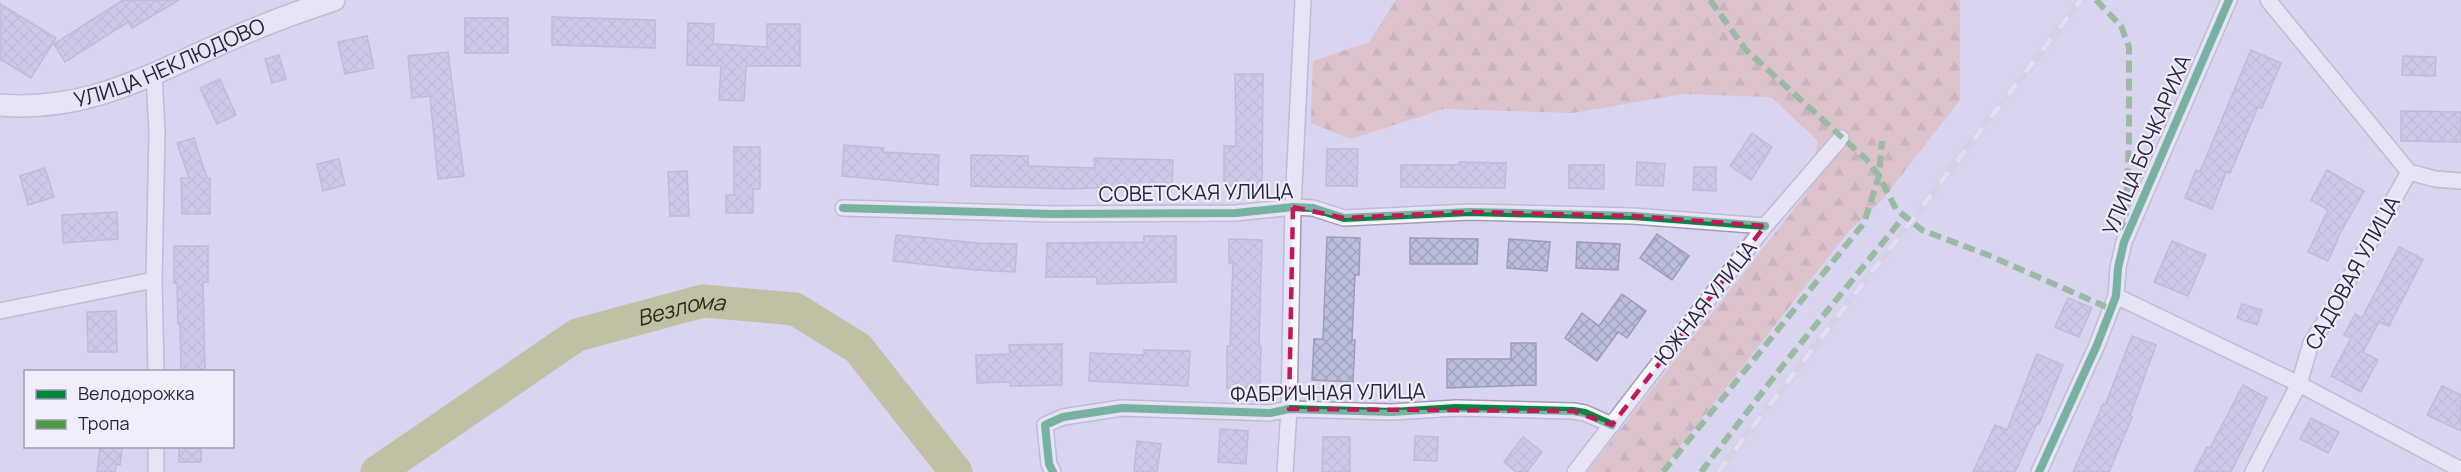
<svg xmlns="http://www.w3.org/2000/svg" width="2461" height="472" font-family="Manrope,sans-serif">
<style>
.forest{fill:url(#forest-firs)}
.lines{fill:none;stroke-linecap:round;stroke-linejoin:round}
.river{stroke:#a4a848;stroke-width:33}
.building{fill:url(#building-cross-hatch);stroke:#9d9db5;stroke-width:1.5}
.street-casing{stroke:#a29db5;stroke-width:18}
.secondary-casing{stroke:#a29db5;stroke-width:24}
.street{stroke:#f9f9fd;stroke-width:15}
.secondary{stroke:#f9f9fd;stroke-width:21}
.rail-casing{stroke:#d1d0d9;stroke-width:7}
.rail{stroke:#f0eefc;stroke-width:4.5;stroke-dasharray:14;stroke-linecap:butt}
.quiet{stroke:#4f9b45;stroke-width:6;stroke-dasharray:12 6;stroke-linecap:butt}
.cycleway-casing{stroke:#f0eefc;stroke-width:11}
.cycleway{stroke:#00873e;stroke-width:8}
.marked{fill:none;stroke:#c2185b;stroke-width:4.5;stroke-dasharray:12 8;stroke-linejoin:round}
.labels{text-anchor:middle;stroke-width:4.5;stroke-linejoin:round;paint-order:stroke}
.street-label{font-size:21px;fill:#2a243e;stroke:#f0eefc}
.water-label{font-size:22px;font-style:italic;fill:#2c2e19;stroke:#f0eefc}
</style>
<defs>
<pattern id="forest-firs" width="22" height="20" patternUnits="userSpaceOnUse" patternTransform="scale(1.5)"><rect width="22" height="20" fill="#dfae9b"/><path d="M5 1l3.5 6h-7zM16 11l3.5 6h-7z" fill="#b58d80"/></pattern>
<pattern id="building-cross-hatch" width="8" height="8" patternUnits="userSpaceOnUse" patternTransform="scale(1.5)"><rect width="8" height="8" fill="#bcbedd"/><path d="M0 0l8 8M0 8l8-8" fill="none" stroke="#a2a3bf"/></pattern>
</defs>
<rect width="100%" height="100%" fill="#d9d4f0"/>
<polygon class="forest" points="1396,0 1960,0 1960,100 1882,200 1848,232 1660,472 1587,472 1809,190 1818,141 1771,97 1683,94 1573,113 1444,109 1351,139 1311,123 1313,61 1369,42"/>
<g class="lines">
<path class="river" id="s1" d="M377 472 577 335 703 301 795 309 858 348 956 472"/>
</g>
<g class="building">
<polygon points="123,0 179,0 132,28 128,22 65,62 54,44"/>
<polygon points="0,4 56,38 31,78 0,59"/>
<polygon points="552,17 655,20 655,48 552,45"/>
<rect x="465" y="18" width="43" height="35"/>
<polygon points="688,23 714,24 713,44 767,47 767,24 800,24 800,66 746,66 744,101 719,100 721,66 687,65"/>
<polygon points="367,36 374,68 345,74 338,42"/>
<polygon points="2251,50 2281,63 2262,108 2258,107 2230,173 2226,172 2212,209 2185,198 2196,170 2200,172"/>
<polygon points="448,52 464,176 438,179 430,96 412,98 408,56"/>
<polygon points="279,55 286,79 272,83 265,59"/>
<polygon points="2403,56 2436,57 2435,76 2402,75"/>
<polygon points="1235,74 1263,74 1262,187 1224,187 1224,146 1236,146"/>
<polygon points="220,79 236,115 217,124 200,88"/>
<polygon points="2401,111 2461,112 2461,142 2401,141"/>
<polygon points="1752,133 1772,147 1751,180 1730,166"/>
<polygon points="194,138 207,178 210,178 210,214 182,214 181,178 189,178 177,143"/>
<polygon points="844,145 884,148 883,152 939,155 938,185 842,176"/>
<polygon points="734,147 760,147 760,189 753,189 753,213 726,213 726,195 734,195"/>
<polygon points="1327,149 1358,149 1357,186 1326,186"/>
<polygon points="971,155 1028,156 1028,166 1095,168 1094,158 1173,160 1172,187 1138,186 1070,189 971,186"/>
<polygon points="339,159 345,185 323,191 317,164"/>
<polygon points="1459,162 1506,163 1505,188 1401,187 1401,165 1459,165"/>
<polygon points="1637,162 1665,164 1663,186 1636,185"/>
<polygon points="1569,165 1604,165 1604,189 1569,188"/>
<polygon points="1694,167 1716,167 1716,191 1693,190"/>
<polygon points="45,168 54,197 28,205 20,176"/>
<polygon points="2327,170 2364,191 2337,239 2338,239 2328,261 2308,252 2328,210 2311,200"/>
<polygon points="687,171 689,216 670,216 668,172"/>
<polygon points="117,212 118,239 63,243 62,215"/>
<polygon points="1657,234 1689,256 1672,280 1640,258"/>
<polygon points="896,235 977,243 1017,244 1015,272 976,270 893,261"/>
<polygon points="1144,236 1176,236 1176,282 1097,284 1097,277 1046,277 1047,243 1144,242"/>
<polygon points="1327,237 1360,238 1359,275 1355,275 1352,340 1355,340 1353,382 1312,380 1314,339 1323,339"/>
<polygon points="1410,238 1478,239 1477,264 1410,264"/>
<polygon points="1229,239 1262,240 1259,346 1261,346 1260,388 1227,388 1227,346 1230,346 1233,263 1229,263"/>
<polygon points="1509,239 1550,242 1547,271 1507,268"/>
<polygon points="2172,241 2206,255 2188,296 2154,282"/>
<polygon points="1577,242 1620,244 1618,270 1576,268"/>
<polygon points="174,246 208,246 208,282 203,282 205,372 181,372 180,323 178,324 177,283 174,283"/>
<polygon points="2399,247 2423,259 2389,326 2379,322 2363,352 2378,360 2361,392 2331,376 2351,338 2344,335 2355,314 2362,318"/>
<polygon points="1622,294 1646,311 1627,338 1618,332 1597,361 1565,338 1582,313 1599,326"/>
<polygon points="2068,298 2092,308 2079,337 2055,327"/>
<polygon points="2242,304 2262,310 2257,325 2237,318"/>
<polygon points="116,311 117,352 88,352 87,312"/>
<polygon points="2132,336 2156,345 2130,416 2132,417 2109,472 2073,472 2103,404 2105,405"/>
<polygon points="1511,343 1536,343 1536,385 1447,388 1447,359 1511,359"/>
<polygon points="1062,344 1062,385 1010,386 1010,382 977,383 976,355 1010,354 1009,345"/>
<polygon points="1144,350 1190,351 1188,386 1089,381 1090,353 1144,355"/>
<polygon points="2037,354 2063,365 2039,424 2037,424 2015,472 1973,472 1995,425 2007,430"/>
<polygon points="2243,385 2267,398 2231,472 2194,472 2207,447 2210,448"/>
<polygon points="2442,386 2461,395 2461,431 2427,415"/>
<polygon points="2311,418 2339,432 2328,453 2300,439"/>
<polygon points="1220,429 1248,431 1246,464 1218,462"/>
<polygon points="1415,436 1438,437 1437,461 1414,460"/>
<polygon points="1323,437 1350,437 1350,472 1322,472"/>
<polygon points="1523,437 1542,452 1527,472 1516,472 1504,462"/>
<polygon points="1137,441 1161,444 1157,472 1134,472"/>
<polygon points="100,447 122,448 120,465 116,464 115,472 97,472"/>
<rect x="179" y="447" width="22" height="15"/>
</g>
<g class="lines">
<defs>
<g id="street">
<polyline points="2268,0 2409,172 2435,179 2461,181"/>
<polyline points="154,75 157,132 154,280 156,372"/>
<polyline points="843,208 1052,214 1236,213 1293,207 1313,208 1344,218 1470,212 1633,216 1765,226"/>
<polyline points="2116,296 2299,384 2461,470"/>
<polyline points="0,311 154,280"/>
<polyline points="156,472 156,446"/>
<polyline points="1053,472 1049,464 1045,425 1063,417 1122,408 1270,413 1289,409 1392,412 1456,408 1573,411 1585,413 1612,425"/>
<polyline points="1285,472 1289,409 1293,207 1303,0"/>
<polyline points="1575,472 1765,226 1841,138"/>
<polyline points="2039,472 2097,345 2116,296 2118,268 2124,242 2229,0"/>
<polyline points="2253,472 2299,384 2311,343 2328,317 2409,172"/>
</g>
<g id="secondary">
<path id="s2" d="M0 105C84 112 144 78 218 45 256 27 294 13 334 0"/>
</g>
</defs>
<use href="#street" class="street-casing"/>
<use href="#secondary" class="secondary-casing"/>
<use href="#street" class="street"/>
<use href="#secondary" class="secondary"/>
<defs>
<polyline id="rail" points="1718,472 2081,0"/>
</defs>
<use href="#rail" class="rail-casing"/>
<use href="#rail" class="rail"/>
<g class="quiet">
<polyline points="1710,0 1746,50 1867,160 1879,176 1896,209 1922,230 1988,255 2111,309"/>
<polyline points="2096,0 2121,26 2129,47 2129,141 2125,230"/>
<polyline points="1663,472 1864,223 1879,176 1882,141"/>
<polyline points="1701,472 1784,364 1906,214"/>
</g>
<defs>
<g id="cycleway">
<polyline points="843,208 1052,214 1236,213 1293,207 1313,208 1344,218 1470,212 1633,216 1765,226"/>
<polyline points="1053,472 1049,464 1045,425 1063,417 1122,408 1270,413 1289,409 1392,412 1456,408 1573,411 1585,413 1612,425"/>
<polyline points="2039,472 2097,345 2116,296 2118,268 2124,242 2229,0"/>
</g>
</defs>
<use href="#cycleway" class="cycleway-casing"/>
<use href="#cycleway" class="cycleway"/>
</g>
<path d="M0 0H2461V472H0ZM1293 207 1344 218 1470 212 1633 216 1765 226 1612 425 1573 411 1289 409Z" fill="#d9d4f0" fill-opacity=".55" fill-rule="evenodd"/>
<path class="marked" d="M1293 207 1344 218 1470 212 1633 216 1765 226 1612 425 1573 411 1289 409Z"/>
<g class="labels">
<g class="street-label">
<text dy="7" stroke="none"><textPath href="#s2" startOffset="177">УЛИЦА НЕКЛЮДОВО</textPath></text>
<text transform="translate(2147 145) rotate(-67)" y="7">УЛИЦА БОЧКАРИХА</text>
<text transform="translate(1196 193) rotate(-1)" y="7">СОВЕТСКАЯ УЛИЦА</text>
<text transform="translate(2353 273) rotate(-61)" y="7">САДОВАЯ УЛИЦА</text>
<text transform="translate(1706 303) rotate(-52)" y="7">ЮЖНАЯ УЛИЦА</text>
<text transform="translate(1328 393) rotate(-1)" y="7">ФАБРИЧНАЯ УЛИЦА</text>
</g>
<g class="water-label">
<text dy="8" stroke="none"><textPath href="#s1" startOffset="350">Везлома</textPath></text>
</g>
</g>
<rect x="24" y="370" width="210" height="78" fill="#f0eefc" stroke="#a19db0" stroke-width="1.5"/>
<rect x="36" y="390" width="30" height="9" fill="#00873e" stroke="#a19db0" stroke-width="1.5"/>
<text x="78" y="400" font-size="18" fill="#2a243e">Велодорожка</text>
<rect x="36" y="420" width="30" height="9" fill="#4f9b45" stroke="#a19db0" stroke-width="1.5"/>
<text x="78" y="430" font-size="18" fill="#2a243e">Тропа</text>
</svg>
